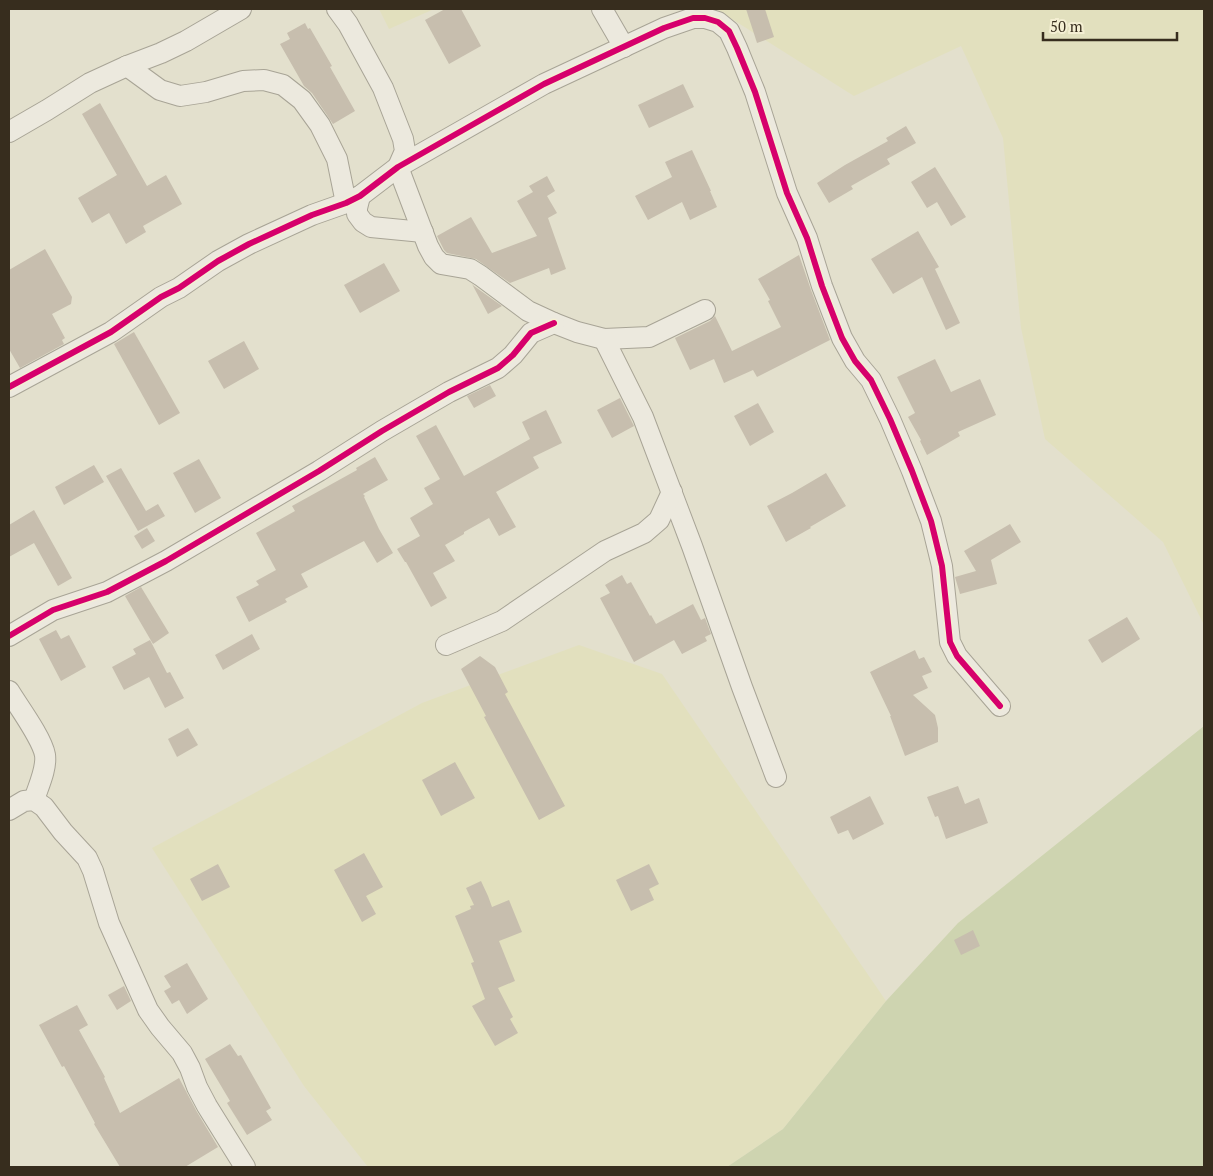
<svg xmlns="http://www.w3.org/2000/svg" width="1213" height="1176" font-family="'PT Serif',serif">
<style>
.farmland{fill:#e2e0be}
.green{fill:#ced4b0}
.building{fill:#c7beae}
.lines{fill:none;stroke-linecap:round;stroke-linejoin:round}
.street-casing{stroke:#a8a496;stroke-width:22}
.street{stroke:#ece9de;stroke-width:20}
.cycleway-casing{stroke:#f4efd3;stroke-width:9}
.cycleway{stroke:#d6006c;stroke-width:6}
</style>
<rect width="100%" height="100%" fill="#e3e0cd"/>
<g class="farmland">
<polygon points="379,9 434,9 389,29"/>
<polygon points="716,9 1204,9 1204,625 1163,542 1045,439 1021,328 1003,138 961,46 854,96"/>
<polygon points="579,645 662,674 886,1001 783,1129 727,1167 368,1167 304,1086 152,848 422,703"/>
</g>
<polygon class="green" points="1204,726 1204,1167 727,1167 783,1129 886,1001 958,923"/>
<g class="building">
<polygon points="445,9 461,9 481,46 449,64 425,20"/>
<polygon points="746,9 765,9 774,37 757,43"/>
<polygon points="305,23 308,29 310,28 332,66 330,67 355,111 333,124 312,93 304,86 280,44 290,39 287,33"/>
<polygon points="683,84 694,107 649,128 638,105"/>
<polygon points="100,103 147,186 166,175 182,204 143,226 146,232 126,244 109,213 92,223 78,198 117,175 82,114"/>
<polygon points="906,126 916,143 887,159 890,164 851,186 853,189 829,203 817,183 845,165 888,141 886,138"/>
<polygon points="692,150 711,191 710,191 717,207 690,220 682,202 648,220 635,196 672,177 665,162"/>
<polygon points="935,167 966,217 951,226 937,202 927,208 911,182"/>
<polygon points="547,176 555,191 547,196 557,213 548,218 566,269 551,275 549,268 510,283 476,259 447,253 444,250 437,236 471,217 492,253 537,236 517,201 533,192 529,186"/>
<polygon points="918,231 939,267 935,269 960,323 946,330 922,277 893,294 871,259"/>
<polygon points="45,249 72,297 71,304 52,314 65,338 62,340 64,344 20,368 9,349 9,270"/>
<polygon points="799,255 811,290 830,340 757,377 753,370 724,383 714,359 690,370 675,338 710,321 715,316 732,351 781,327 768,301 770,300 758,279"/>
<polygon points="384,263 400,291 360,313 344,285"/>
<polygon points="472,284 474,286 502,306 488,314"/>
<polygon points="134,332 180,413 159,425 114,344"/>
<polygon points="244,341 259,369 224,389 208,361"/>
<polygon points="935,359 951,392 980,379 996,415 958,432 960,436 927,455 920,441 921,440 908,417 915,413 897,377"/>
<polygon points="490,385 496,396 474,408 467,396"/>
<polygon points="620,398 634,426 612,438 597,410"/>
<polygon points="758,403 774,432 750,446 734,416"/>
<polygon points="546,410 562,443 533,457 539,468 496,492 516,527 499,536 489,518 464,532 464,534 445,545 455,561 433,573 447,598 431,607 406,562 405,562 397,549 420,536 410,518 433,504 424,488 440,479 416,436 436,425 464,476 530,439 522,422"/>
<polygon points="375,457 388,480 363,494 365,496 364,497 379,529 393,553 377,563 364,541 301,574 308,587 285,599 287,602 249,622 236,597 259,585 256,581 276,570 256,533 295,511 292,506 357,470 356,468"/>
<polygon points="199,459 221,498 195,513 173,473"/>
<polygon points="94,465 104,482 64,505 55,487"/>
<polygon points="121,468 146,511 158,504 165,516 138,531 106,476"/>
<polygon points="826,473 846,506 810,527 811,528 786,542 767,506 792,493"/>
<polygon points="34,510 72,578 58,586 34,543 9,557 9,525"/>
<polygon points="1010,524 1021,542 991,560 997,584 960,594 955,577 976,571 964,551"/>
<polygon points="147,528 155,541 142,549 134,536"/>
<polygon points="622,575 627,584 631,582 650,616 651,615 656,624 693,604 701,620 705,618 711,634 705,637 707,641 682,654 674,640 634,662 600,598 610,593 605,585"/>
<polygon points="141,587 169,633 153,644 125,596"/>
<polygon points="1127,617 1140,639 1102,663 1088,640"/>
<polygon points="56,630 61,639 69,635 86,667 61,681 39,639"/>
<polygon points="252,634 260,649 223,670 215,655"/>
<polygon points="150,640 167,673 170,672 184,698 165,708 149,677 124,690 112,667 136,654 133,649"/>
<polygon points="915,650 919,659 924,657 932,672 922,676 928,688 913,695 935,715 938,728 938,742 905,756 890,716 891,716 870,672"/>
<polygon points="480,656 495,667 508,692 505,694 565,806 539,820 484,717 486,716 461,669"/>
<polygon points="188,728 198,745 177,757 168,739"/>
<polygon points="455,762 475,798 441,816 422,780"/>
<polygon points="958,786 965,804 979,798 988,823 946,839 938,816 935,817 927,797"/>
<polygon points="870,796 884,824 853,840 848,830 838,834 830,817"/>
<polygon points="364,853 383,887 366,896 376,914 362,922 334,870"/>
<polygon points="218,864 230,887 202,901 190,879"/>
<polygon points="649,864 659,884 649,889 654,900 631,911 616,880"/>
<polygon points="481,881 488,896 492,907 509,900 522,932 499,941 515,981 498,988 513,1017 510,1019 518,1033 495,1046 472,1006 485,999 471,963 474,962 455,916 471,909 470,906 474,905 466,888"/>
<polygon points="973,930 980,946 961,955 954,940"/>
<polygon points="187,963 208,999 187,1014 179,1000 172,1004 164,991 171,987 164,976"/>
<polygon points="124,986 131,1001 117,1010 108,995"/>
<polygon points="77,1005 88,1025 79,1030 105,1077 104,1078 120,1113 179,1078 197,1112 218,1147 185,1167 120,1167 94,1124 95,1123 64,1066 62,1067 39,1025"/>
<polygon points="230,1044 238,1056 241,1055 271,1108 266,1111 272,1120 247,1135 227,1103 230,1101 205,1059"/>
</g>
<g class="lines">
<defs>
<g id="street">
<polyline points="337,9 348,24 383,88 403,139 405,151 398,167 428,246 434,257 441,264 470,269 481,276 528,311 554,323 577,332 604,339 649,337 705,310"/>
<polyline points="602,9 624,47"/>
<polyline points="127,66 160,90 180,96 206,92 243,81 264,80 283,85 302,100 320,125 337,159 346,203"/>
<polyline points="9,132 47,110 90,83 127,66 161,53 186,41 241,9"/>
<polyline points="360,196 357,208 357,214 363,222 371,227 423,232"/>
<polyline points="604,339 643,417 692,546 742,687 776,777"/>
<polyline points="9,387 111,332 161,297 179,288 218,261 249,244 312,215 346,203 360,196 398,167 544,84 664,28 693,18 705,18 718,22 729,31 737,48 755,92 787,193 807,238 822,286 842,338 855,361 871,380 890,419 912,471 931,521 942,566 950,642 957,656 1000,706"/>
<polyline points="9,636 53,610 107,592 166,561 319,471 382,431 449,392 498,368 513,355 531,333 554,323"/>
<polyline points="446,645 502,621 605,551 644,533 659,520 672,492"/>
<path d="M9 691C18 706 42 738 45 755 47 769 38 787 34 800"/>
<polyline points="9,810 24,801 34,800 44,807 63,832 87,858 93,871 109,923 148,1010 160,1027 182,1053 190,1068 197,1087 207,1106 245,1167"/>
</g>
</defs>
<use href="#street" class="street-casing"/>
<use href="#street" class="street"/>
<defs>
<g id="cycleway">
<polyline points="9,387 111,332 161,297 179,288 218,261 249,244 312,215 346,203 360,196 398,167 544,84 664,28 693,18 705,18 718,22 729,31 737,48 755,92 787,193 807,238 822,286 842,338 855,361 871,380 890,419 912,471 931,521 942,566 950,642 957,656 1000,706"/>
<polyline points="9,636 53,610 107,592 166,561 319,471 382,431 449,392 498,368 513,355 531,333 554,323"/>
</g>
</defs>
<use href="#cycleway" class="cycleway-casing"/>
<use href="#cycleway" class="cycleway"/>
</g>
<rect width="1213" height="1176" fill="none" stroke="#372d1e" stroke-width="20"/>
<path d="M1043 32v8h134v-8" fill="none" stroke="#372d1e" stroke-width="2.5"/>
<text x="1050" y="32" font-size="15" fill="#372d1e" stroke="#f4efd3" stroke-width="4" paint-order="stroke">50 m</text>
</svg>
